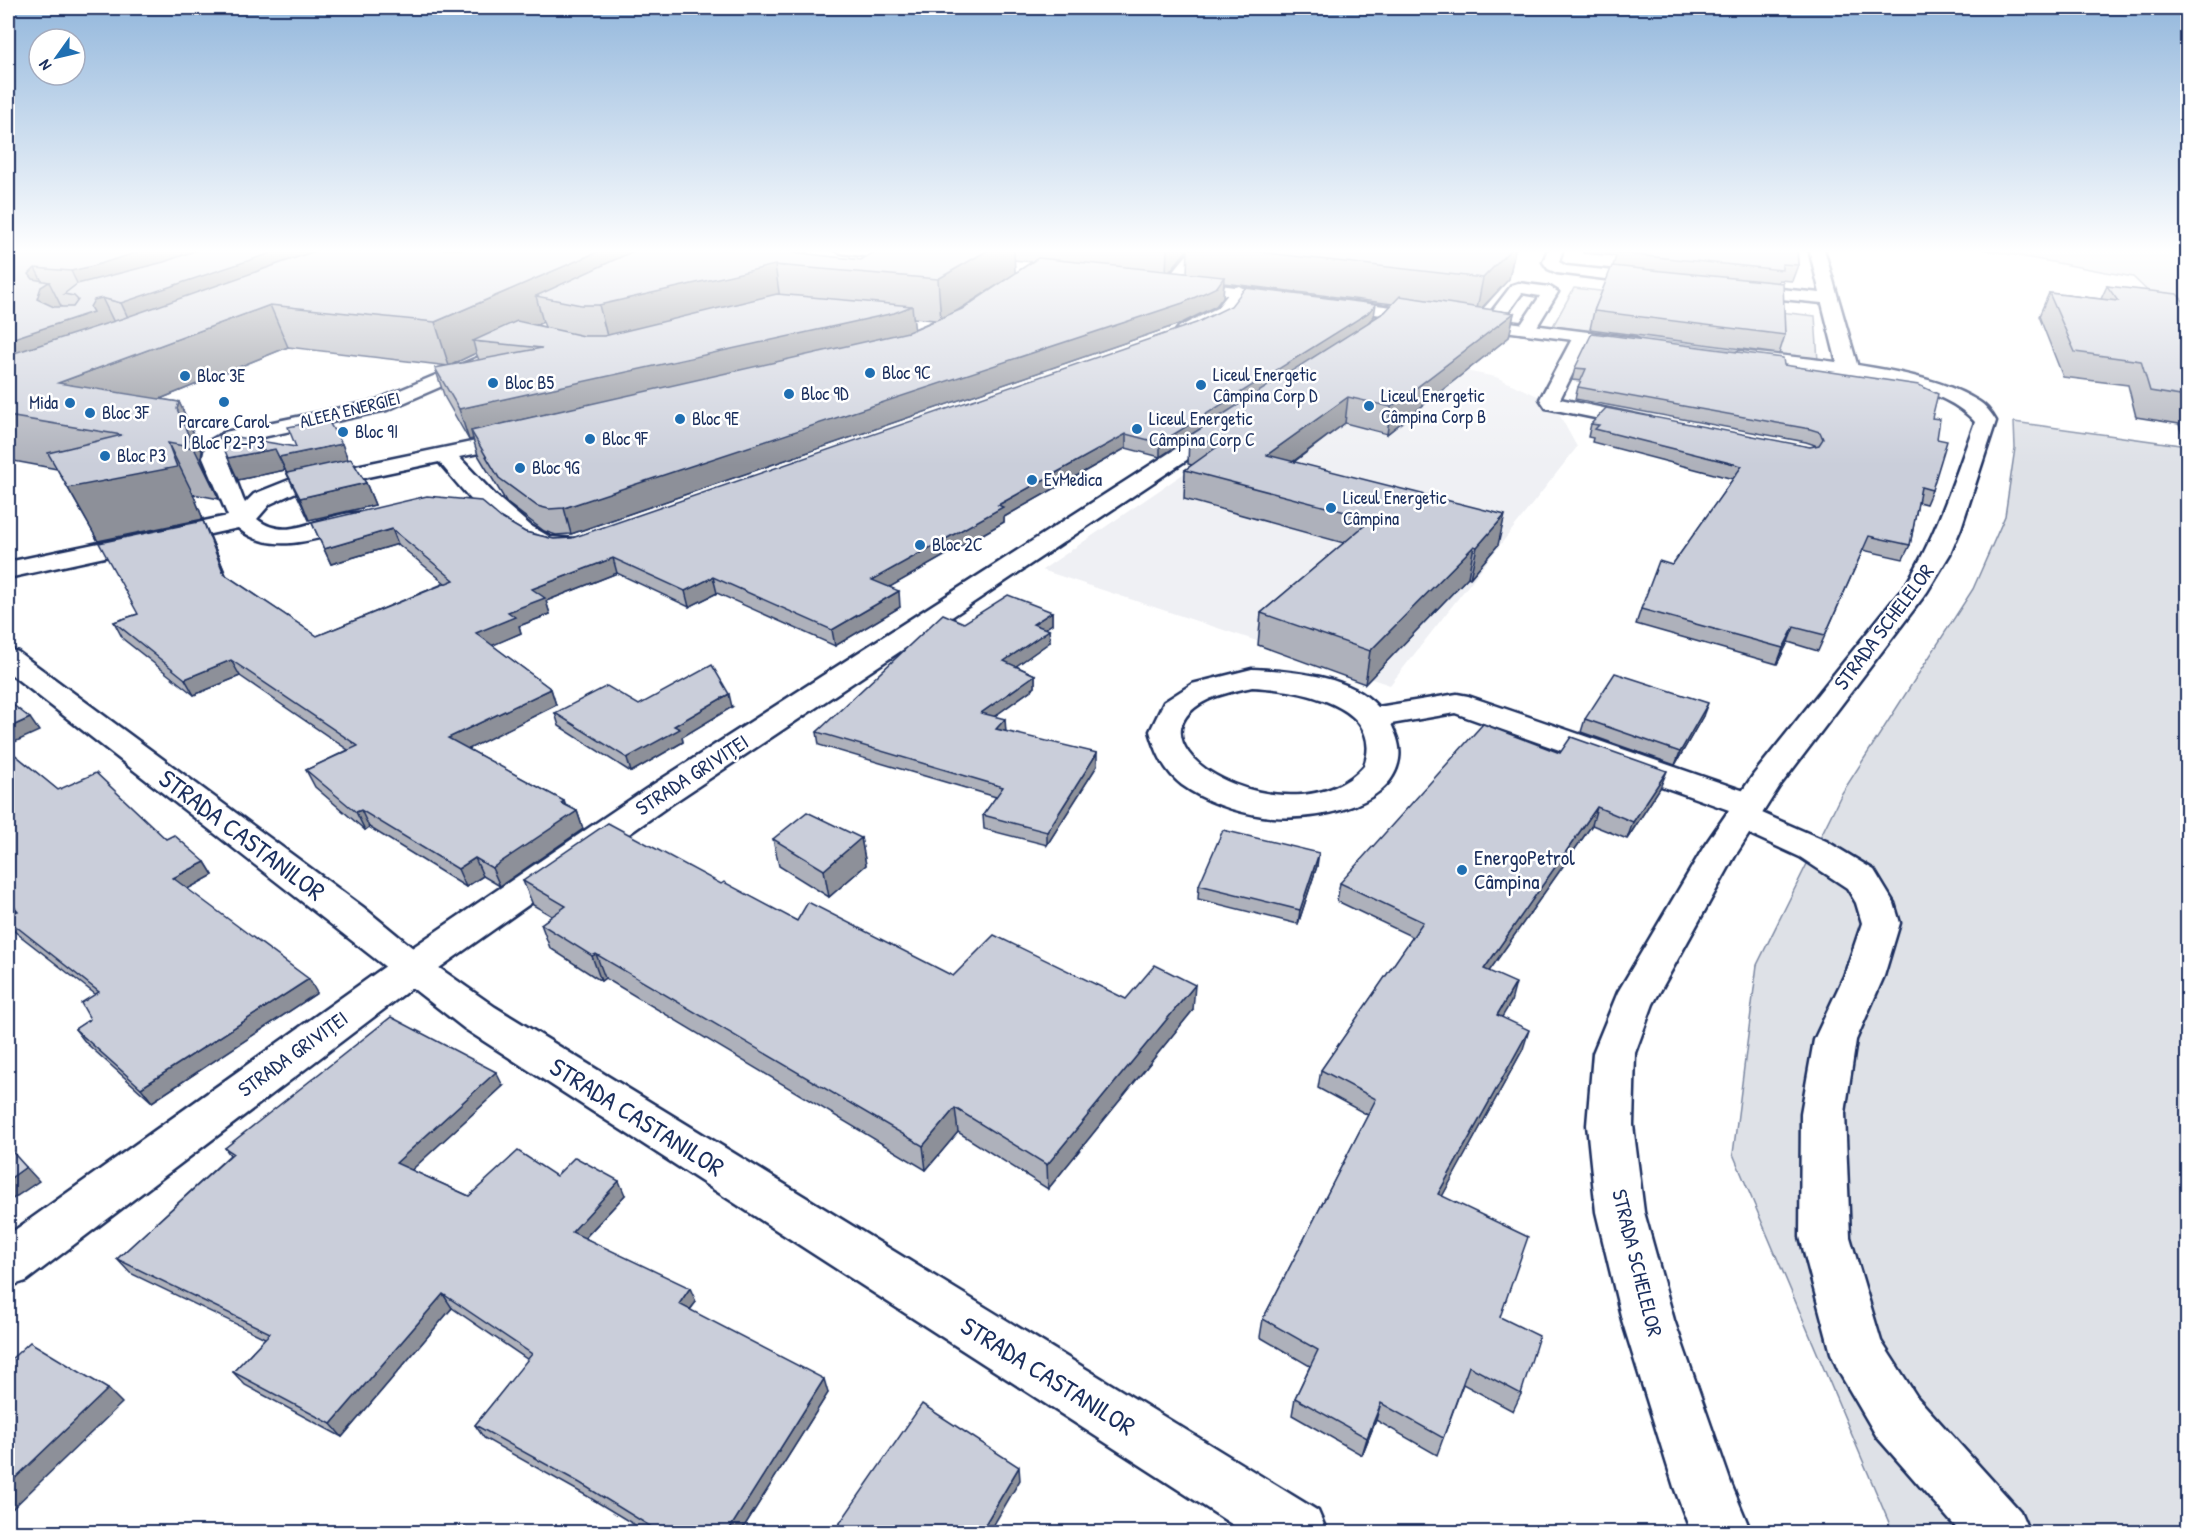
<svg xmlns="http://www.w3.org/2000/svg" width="2195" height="1540" font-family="'Patrick Hand',sans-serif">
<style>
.built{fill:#eff0f4}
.green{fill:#dee1e7;stroke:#7c88a2;stroke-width:1.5}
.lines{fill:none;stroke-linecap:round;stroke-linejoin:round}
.minor-casing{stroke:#1b2f5e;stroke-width:5}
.major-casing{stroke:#1b2f5e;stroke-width:5}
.minor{fill:#fff;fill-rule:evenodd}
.major{fill:#fff;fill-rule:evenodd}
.wall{fill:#aeb1bb;stroke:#1b2f5e;stroke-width:1.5;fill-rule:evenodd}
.shaded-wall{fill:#8d9099;stroke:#1b2f5e;stroke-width:1.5}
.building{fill:#caceda;stroke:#1b2f5e;stroke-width:1.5}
.poi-dot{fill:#1f6fb2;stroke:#fff;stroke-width:2}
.labels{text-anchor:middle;stroke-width:5;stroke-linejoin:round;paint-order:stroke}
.far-poi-label{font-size:18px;fill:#1b2f5e;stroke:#fff;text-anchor:start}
.far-street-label{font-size:18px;fill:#1b2f5e;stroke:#fff}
.street-label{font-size:21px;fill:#1b2f5e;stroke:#fff}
.poi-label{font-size:21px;fill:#1b2f5e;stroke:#fff;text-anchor:start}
.near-street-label{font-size:26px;fill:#1b2f5e;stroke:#fff}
</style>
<rect width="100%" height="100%" fill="#fff"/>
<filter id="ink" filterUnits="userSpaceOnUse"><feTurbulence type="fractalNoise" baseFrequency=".0167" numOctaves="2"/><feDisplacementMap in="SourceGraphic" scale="12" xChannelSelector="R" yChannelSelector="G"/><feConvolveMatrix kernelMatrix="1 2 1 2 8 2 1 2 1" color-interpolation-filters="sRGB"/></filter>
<g filter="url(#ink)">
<polygon class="built" points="1364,351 1496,377 1553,403 1577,447 1390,685 1042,570"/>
<g class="green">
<polygon points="1981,249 2187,249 2187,329 2133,277"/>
<polygon points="1574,288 1815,316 1818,361 1553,326"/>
<polygon points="2014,422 2187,446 2187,1532 1893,1532 1733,1154 1757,965 1842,793 1973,589 2005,516 2015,448"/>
</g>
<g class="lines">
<defs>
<g id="minor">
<polygon points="1192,249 1207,249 1177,287 1165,287 1163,284 1165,281"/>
<polygon points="1548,249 1563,249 1559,262 1566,266 1653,275 1661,280 1653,285 1557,273 1548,269 1543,262"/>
<polygon points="1809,249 1824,249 1859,371 1856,375 1842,375 1839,371 1822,303 1740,295 1732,290 1740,285 1820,293"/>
<polygon points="1518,283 1550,287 1558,292 1533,333 1521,333 1518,329 1540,296 1522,293 1497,328 1485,328 1482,324 1485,320 1512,285"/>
<polygon points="1239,286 1247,291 1229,316 1191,335 1179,335 1176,331 1179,327 1217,308 1233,288"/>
<polygon points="1582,332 1591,337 1560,399 1651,418 1654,422 1651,426 1644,428 1546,408 1540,399 1573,337"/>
<path d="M479 357 486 359 488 363 486 367 387 410 240 442 225 451 243 499 245 503 254 494 289 480 520 432 528 433 531 438 528 443 459 457 495 495 531 526 550 537 575 539 579 544 575 549C517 564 472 500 439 462L296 492 270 504 257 519C291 547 332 505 368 514L371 519 368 524C328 535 274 559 238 528L8 578V562L228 516 203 457 206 443 225 432 374 401Z"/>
<polygon points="8,649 18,652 363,907 425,958 495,1007 1318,1511 1327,1532 1244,1532 465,1029 8,672"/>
<path d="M1252 669C1291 671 1350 675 1378 707L1457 694 1468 696 1762 797 1767 805 1762 813 1826 841 1874 870 1894 903 1900 923 1884 976 1856 1040 1845 1113 1850 1237 1881 1341 1917 1397 2020 1511 2029 1532H1960L1877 1437 1839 1372 1831 1353 1800 1237 1801 1113 1814 1040 1844 976 1862 923 1856 903 1847 888 1800 857 1730 825 1725 817 1729 810 1455 713 1391 724C1396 735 1401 746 1399 759 1391 811 1303 822 1263 816 1235 812 1204 801 1182 785 1164 771 1156 752 1150 731L1164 702 1192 684ZM1252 687C1293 689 1387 703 1364 766 1302 837 1143 763 1189 713 1205 696 1231 692 1252 687Z"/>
</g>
<g id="major">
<path d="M834 249C852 249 913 245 925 258L917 263 841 253Z"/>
<polygon points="1180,280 1635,338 1644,343 1635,348 1174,288 1172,285"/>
<path d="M1740 351C1805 359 1924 366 1978 401 1985 405 1992 414 1996 421L1961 528 1950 554 1927 592 1779 787 1735 856 1653 1004 1635 1053 1633 1125 1644 1212 1674 1320 1732 1486 1751 1532H1691L1674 1487 1622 1320 1596 1212 1587 1125 1593 1053 1618 992 1705 845 1754 774 1907 583C1938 532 1955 477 1975 422 1928 368 1800 377 1733 361L1731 357Z"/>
<polygon points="1226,419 1233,421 1237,425 1233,429 670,805 425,978 26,1281 8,1287 8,1235 397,958 646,789 1219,421"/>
</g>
</defs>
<use href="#minor" class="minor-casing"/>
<use href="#major" class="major-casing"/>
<use href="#minor" class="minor"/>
<use href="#major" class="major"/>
</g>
<g class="wall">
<path d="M8 249H811L804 254 861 260 879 249H1515L1509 279 1482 309 1514 313 1509 337 1387 434 1345 423 1294 462 1498 545 1470 578 1468 577 1365 684 1258 645 1261 613 1344 543 1184 499 1185 470 1192 465 1188 464 1189 438 1160 457 1126 448 1004 517V522L889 587 900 607 835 646 717 593 689 607 617 573 546 601 550 614 519 626 521 633 492 645 551 689 556 705 468 749 564 801 565 805 577 811 583 829 500 886 483 876 466 887 369 827 365 830 315 787 306 770 348 750 240 676 194 695 123 639 114 622 138 614 203 521 210 536 226 575 317 636 445 583 398 544 331 564 312 523 501 518 525 532 554 539 572 538 1374 316 1368 322 1385 312 1393 304 1224 283 1223 297 1216 306 1182 323 571 534 556 535 544 531 507 503 478 455 473 439 469 440 445 398 435 368 449 366 288 347 160 399 179 402 202 451 201 458 219 499 193 494 203 519 98 541 57 469 8 460ZM1188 250 1187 273 1170 272ZM1014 260 1032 262 1015 273ZM992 288 962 309 957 310 964 307ZM913 318 935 320 914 329ZM543 322 545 327 536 325ZM476 353 479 360 450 365Z"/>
<polygon points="1584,249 1797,249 1798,265 1792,281 1779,280 1778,283 1785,335 1779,354 1590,329 1594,311 1613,266 1616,256 1583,253"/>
<polygon points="2107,286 2187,305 2187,432 2181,431 2179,424 2136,417 2128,385 2063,377 2039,316 2049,293 2101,299"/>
<polygon points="1784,365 1932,418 1937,439 1932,490 1926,504 1918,502 1910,545 1903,559 1863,550 1818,651 1788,642 1777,664 1636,624 1641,609 1733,479 1592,442 1593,438 1588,437 1591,424 1810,447 1815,446 1815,445 1806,442 1575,399 1578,387 1581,381 1572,380 1575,368"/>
<polygon points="342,444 348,460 366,483 375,505 309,520 289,478 285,470 238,480 296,447"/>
<polygon points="1052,612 1052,624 1045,628 1049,630 1050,642 1016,666 1035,675 1035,687 994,716 1006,732 1097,766 1047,845 984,829 983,815 996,797 819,745 817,732 964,623"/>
<polygon points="639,705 732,707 682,737 683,742 631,772 559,726 555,713"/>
<polygon points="1703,716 1675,765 1581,732 1585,719"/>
<polygon points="8,749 58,790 166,839 205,862 213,875 187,889 317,993 152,1102 86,1043 75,1029 90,1019 95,994 14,931 8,922 8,915 16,911 8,901"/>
<polygon points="1560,753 1660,788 1627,839 1592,825 1489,971 1511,1002 1501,1017 1523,1049 1442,1196 1500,1317 1521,1394 1513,1411 1463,1384 1437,1455 1376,1420 1362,1455 1292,1415 1295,1398 1310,1366 1260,1337 1263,1319 1368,1115 1318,1088 1321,1070 1413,937 1337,901 1340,883"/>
<polygon points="861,838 866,865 829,897 779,866 773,839"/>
<polygon points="1317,866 1298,924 1198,899 1199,885"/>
<polygon points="523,881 721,884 797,921 953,976 1126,999 1193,1010 1048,1189 958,1132 926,1170 605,978 601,981 550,948 541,924 552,916 533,905"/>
<polygon points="503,1086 411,1170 469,1196 556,1176 625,1195 585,1238 696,1302 690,1310 828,1393 740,1533 648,1533 587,1496 484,1438 475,1425 528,1360 452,1308 342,1437 245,1385 233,1372 265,1338 130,1273 117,1259 230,1155 225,1148"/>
</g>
<g class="shaded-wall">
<polygon points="148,249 407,249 141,345 121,303 102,298 123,341 8,394 8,340 37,299 29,274 35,268 44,285 49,282 68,320 91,312 71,271"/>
<polygon points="604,249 697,249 536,296 543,322 497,343 473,341 476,353 449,366 435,322"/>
<polygon points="745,249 811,249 784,266 775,265 781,306 610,348 599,305"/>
<polygon points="990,249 1014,249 1015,274 941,321 938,279"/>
<polygon points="1167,249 1188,249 1166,276"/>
<polygon points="1511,249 1515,249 1509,279 1476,314 1483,278"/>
<polygon points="1224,277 1223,297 1216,306 1182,323 571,534 564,508"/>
<polygon points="1376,304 1374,316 1367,324 1189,436 1189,438 1160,457 1160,443"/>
<polygon points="270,305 288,347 86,429 58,383"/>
<polygon points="912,306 915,333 471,431 473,439 469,440 459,409"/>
<polygon points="1514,313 1509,337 1387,434 1391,407"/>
<polygon points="1348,397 1345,423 1264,483 1267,455"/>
<polygon points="179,402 202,451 201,458 219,499 194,448 177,409"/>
<polygon points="1126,434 1126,448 1004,517 1004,522 874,596 872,580 998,505"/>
<polygon points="168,443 193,494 203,519 98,541 68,488"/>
<polygon points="342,444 350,465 289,478 279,457"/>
<polygon points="275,449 285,470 238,480 228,458"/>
<polygon points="366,483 375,505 309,520 300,498"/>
<polygon points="1505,515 1498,545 1470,578 1477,547"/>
<polygon points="203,521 210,536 232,589 224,574"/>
<polygon points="392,529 398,544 331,564 324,549"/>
<polygon points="1474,546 1468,577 1365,684 1370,651"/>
<polygon points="613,558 617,573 546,601 550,614 519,626 521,633 482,650 476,633 508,612 532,589"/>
<polygon points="713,577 717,593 689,607 685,591"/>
<polygon points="899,591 900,607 835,646 832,630"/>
<polygon points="1052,612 1052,624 1034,636 1033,624"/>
<polygon points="1794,627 1788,642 1777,664 1783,648"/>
<polygon points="1049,630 1050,642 1005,674 1004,661"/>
<polygon points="231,660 240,676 194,695 185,679"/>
<polygon points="1035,675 1035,687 981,726 981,713"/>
<polygon points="551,689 556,705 455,756 448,738"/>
<polygon points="729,694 732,707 682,737 683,742 631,772 627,758 674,726"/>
<polygon points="1708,703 1703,716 1675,765 1680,752"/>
<polygon points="30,718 39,731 8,745 8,728"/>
<polygon points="1005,719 1006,732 996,729"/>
<polygon points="1097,753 1097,766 1047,845 1047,832"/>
<polygon points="1667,771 1660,788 1627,839 1633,822"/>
<polygon points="564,801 569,816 577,811 583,829 500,886 492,868"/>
<polygon points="1597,807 1592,825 1478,987 1484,969"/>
<polygon points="361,810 369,827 365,830 356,812"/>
<polygon points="861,838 866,865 829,897 824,870"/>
<polygon points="1319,853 1317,866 1298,924 1300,910"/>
<polygon points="475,858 483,876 466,887 458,869"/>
<polygon points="205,862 213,875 182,892 173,878"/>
<polygon points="596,954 605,978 601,981 592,956"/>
<polygon points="309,979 317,993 152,1102 141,1088"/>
<polygon points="1516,983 1511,1002 1492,1034 1497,1015"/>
<polygon points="1195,985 1193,1010 1048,1189 1047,1165"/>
<polygon points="1529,1030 1523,1049 1433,1213 1438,1194"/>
<polygon points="496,1072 503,1086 404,1177 396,1163"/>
<polygon points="955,1108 958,1132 926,1170 923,1146"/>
<polygon points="26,1167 39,1181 8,1202 8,1180"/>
<polygon points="619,1181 625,1195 578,1245 572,1232"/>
<polygon points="690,1288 696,1302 684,1317 679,1304"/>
<polygon points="443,1294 452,1308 342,1437 331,1424"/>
<polygon points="824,1379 828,1393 740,1533 727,1533"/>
<polygon points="108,1389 122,1403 8,1513 8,1485"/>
<polygon points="1381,1403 1376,1420 1362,1455 1367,1438"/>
<polygon points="1019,1467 1020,1480 989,1533 980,1533"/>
</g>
<g class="building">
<polygon points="8,249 148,249 93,266 71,271 35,268 29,274 33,279 49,282 41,287 37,299 54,307 73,307 78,300 74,296 64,294 77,284 164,262 200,249 283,249 121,303 102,298 94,300 90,307 93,312 8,340"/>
<polygon points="321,249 604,249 435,322 270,305 58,383 179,402 177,409 194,448 168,443 177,467 68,488 48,453 122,435 8,416 8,355 124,318"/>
<polygon points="638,249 765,249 861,260 879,249 990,249 938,279 775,265 599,305 581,305 536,296"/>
<polygon points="1233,249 1511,249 1483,278"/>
<polygon points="1618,249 1797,249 1798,265 1782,264 1782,270 1617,253"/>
<polygon points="1038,258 1224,277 1217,287 1183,303 564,508 549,509 537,506 499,478 471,431 908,332 962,309"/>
<polygon points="1612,266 1783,283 1785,335 1594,311"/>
<polygon points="2107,286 2177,294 2187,305 2187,397 2150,391 2141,361 2075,352 2049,293 2118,301"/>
<polygon points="1245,288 1376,304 1368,313 1160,443 1126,434 998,505 1003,507 872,580 899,591 832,630 713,577 685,591 613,558 532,589 545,598 508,612 515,617 476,633 551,689 448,738 564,801 561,803 577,811 492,868 475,858 458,869 361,810 356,812 306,770 358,746 231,660 185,679 114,622 138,614 99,543 203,521 224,574 317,636 454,580 392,529 324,549 312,523 427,496 481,501 501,518 525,532 554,539 572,538 1196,323 1231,306"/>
<polygon points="777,294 912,306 894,313 459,409 435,368 542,348 473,341 517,321 584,336 604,336"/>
<polygon points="1400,296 1514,313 1391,407 1348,397 1267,455 1505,515 1477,547 1474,546 1370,651 1261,613 1372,519 1185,470 1221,444 1189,436 1385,312"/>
<polygon points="1592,333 1783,358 1784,365 1919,385 1938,394 1932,418 1940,419 1937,439 1947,441 1932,490 1921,487 1910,545 1869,536 1825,635 1794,627 1783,648 1641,609 1659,561 1672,565 1742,466 1595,429 1599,425 1591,424 1606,408 1810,447 1819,445 1823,439 1820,432 1810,429 1578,387 1586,369 1575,368"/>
<polygon points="327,419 342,444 279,457 275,449 228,458 218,434 296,447 288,427"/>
<polygon points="351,459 366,483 300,498 287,473"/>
<polygon points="1008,595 1052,612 1033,624 1049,630 1004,661 1035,675 981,713 1005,719 996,729 1097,753 1047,832 983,815 1003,787 817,732 943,614 964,623"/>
<polygon points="712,665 729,694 674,726 680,729 627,758 555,713 607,686 639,705"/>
<polygon points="1615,673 1708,703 1680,752 1585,719"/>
<polygon points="8,701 30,718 8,728"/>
<polygon points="1483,724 1560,753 1571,737 1667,771 1633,822 1597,807 1484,969 1516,983 1497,1015 1529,1030 1438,1194 1528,1237 1500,1317 1539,1336 1521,1394 1469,1366 1443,1438 1381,1403 1367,1438 1295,1398 1318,1350 1263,1319 1376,1099 1321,1070 1423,922 1340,883"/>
<polygon points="8,749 58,790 96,773 166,839 174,835 205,862 173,878 309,979 141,1088 75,1029 90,1019 81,1003 99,992 8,920 8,915 18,911 8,899"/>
<polygon points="807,812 861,838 824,870 773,839"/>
<polygon points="608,823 721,884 724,882 797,921 808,902 953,976 994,935 1126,999 1155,965 1195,985 1047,1165 955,1108 923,1146 596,954 592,956 541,924 566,906 523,881"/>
<polygon points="1223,830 1319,853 1300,910 1199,885"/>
<polygon points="391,1017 496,1072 396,1163 469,1196 518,1151 556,1176 575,1157 619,1181 572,1232 690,1288 679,1304 824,1379 727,1533 661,1533 580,1483 475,1425 532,1354 443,1294 331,1424 233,1372 270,1333 117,1259 233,1153 225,1148"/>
<polygon points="8,1147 26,1167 8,1180"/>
<polygon points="30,1342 108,1389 8,1485 8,1362"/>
<polygon points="922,1404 1019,1467 980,1533 833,1533"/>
</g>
</g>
<linearGradient id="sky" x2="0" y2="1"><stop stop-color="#93b7dc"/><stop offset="0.54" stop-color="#fff"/><stop offset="1" stop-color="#fff" stop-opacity="0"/></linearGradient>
<rect width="2195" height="465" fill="url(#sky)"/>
<g class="poi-dot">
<circle cx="870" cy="373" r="6"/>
<circle cx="185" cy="376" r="6"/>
<circle cx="493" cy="383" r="6"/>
<circle cx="1201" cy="385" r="6"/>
<circle cx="789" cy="394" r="6"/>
<circle cx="224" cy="402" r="6"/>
<circle cx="70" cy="403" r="6"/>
<circle cx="1369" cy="406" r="6"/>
<circle cx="90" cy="413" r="6"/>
<circle cx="680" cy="419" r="6"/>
<circle cx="1137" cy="429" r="6"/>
<circle cx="343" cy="432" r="6"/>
<circle cx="590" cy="439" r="6"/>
<circle cx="105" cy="456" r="6"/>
<circle cx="520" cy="468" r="6"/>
<circle cx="1032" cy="480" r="6"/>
<circle cx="1331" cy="508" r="6"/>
<circle cx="920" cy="545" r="6"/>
<circle cx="1462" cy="870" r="6"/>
</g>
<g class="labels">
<g class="far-poi-label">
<text x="882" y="379">Bloc 9C</text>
<text x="1213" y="381">Liceul Energetic<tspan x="1213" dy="21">Câmpina Corp D</tspan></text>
<text x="197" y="382">Bloc 3E</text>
<text x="505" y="389">Bloc B5</text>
<text x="801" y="400">Bloc 9D</text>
<text x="1381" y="402">Liceul Energetic<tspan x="1381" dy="21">Câmpina Corp B</tspan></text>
<text x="58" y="409" text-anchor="end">Mida</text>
<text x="102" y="419">Bloc 3F</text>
<text x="692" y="425">Bloc 9E</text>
<text x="1149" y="425">Liceul Energetic<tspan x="1149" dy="21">Câmpina Corp C</tspan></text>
<text x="224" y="428" text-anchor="middle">Parcare Carol<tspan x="224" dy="21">I Bloc P2-P3</tspan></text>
<text x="355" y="438">Bloc 9I</text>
<text x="602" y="445">Bloc 9F</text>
<text x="117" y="462">Bloc P3</text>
<text x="532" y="474">Bloc 9G</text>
<text x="1044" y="486">EvMedica</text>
<text x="1343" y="504">Liceul Energetic<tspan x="1343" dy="21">Câmpina</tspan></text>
<text x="932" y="551">Bloc 2C</text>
</g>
<g class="far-street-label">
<text transform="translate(350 410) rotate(-14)" y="6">ALEEA ENERGIEI</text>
</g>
<g class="street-label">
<text transform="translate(1884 627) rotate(-53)" y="7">STRADA SCHELELOR</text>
<text transform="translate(692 775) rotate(-33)" y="7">STRADA GRIVIȚEI</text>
<text transform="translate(293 1054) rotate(-36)" y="7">STRADA GRIVIȚEI</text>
<text transform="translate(1637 1263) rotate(76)" y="7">STRADA SCHELELOR</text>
</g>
<g class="poi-label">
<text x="1474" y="865">EnergoPetrol<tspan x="1474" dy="24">Câmpina</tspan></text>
</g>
<g class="near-street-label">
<text transform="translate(242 835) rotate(37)" y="9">STRADA CASTANILOR</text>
<text transform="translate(637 1117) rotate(32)" y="9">STRADA CASTANILOR</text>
<text transform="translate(1048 1376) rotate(32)" y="9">STRADA CASTANILOR</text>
</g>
</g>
<rect width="2195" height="1540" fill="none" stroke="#fff" stroke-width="30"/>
<rect x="15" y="15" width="2165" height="1510" fill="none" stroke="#1b2f5e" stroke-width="2" filter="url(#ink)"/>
<g transform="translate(57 57) rotate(236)"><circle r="28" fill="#ffffff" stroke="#a4acbf" stroke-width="1.5"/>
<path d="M0-4.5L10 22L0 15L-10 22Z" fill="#1f6fb2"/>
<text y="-9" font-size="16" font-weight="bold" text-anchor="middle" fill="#1b2f5e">N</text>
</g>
</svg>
